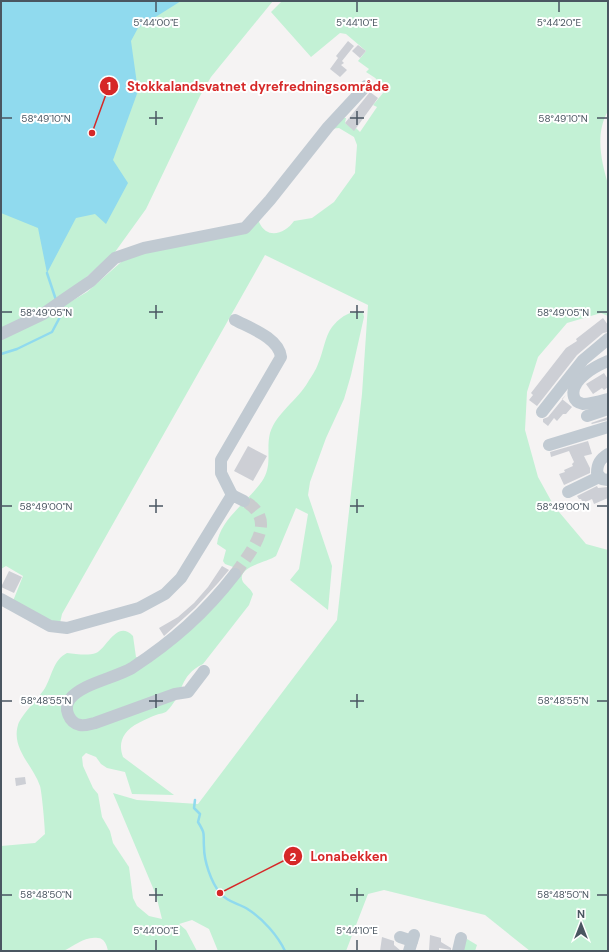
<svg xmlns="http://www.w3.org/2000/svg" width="609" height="952" font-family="'DM Sans',sans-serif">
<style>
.green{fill:#c3f1d5}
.water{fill:#90daee}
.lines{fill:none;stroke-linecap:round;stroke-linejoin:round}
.stream{stroke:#90daee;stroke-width:2.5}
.building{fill:#cdcfd5}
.minor-tunnel{stroke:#caccce;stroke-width:12;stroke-dasharray:12 6;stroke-linecap:butt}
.minor{stroke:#c1cad2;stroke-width:12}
.ticks{fill:none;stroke:#4a5661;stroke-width:1.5}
.ticks-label{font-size:10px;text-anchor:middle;fill:#4a5661;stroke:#fff;stroke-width:4;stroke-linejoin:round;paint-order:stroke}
.leader{fill:none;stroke:#d62828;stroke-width:1.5}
.callout-dot{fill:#d62828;stroke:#fff;stroke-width:1.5}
.mark-label{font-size:12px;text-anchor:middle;font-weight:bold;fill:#fff}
.callout-label{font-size:13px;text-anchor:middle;font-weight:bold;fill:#d62828;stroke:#fff;stroke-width:4;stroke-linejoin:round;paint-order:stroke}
</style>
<rect width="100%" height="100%" fill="#f5f3f3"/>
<g class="green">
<polygon points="1,1 273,1 211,77 200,96 146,209 115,252 67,294 1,331"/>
<path d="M282 1H608V111C595 133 601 161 608 184V316L601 313 567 323 538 357 527 392 525 430 538 477 554 506 586 544 608 550V951H530L485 915 384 890 368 894 346 951H218L209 929 192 920 179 924 186 930 197 951H108C107 945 104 938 98 938 84 936 75 946 63 951 55 952 13 951 1 951V846L35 843 45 834C45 827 42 793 40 786 33 765 11 749 18 725 21 715 39 698 45 688 52 676 53 660 67 653 76 654 88 656 96 653 107 648 117 619 133 636L136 657H148L238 571 236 568 225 564 223 561 226 550 217 544C220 518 251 500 264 478 272 463 266 449 270 433 277 412 297 401 308 382 311 377 316 370 318 364 323 353 325 336 332 327 339 318 351 309 363 312L364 317 351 375 344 399 326 438 310 482 308 495 332 566 328 610 290 580 299 569 308 514 296 508 276 556C268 562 235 567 243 582 246 586 251 589 253 594L249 605 203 664C178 676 185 693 167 711 164 714 160 713 156 715 146 719 131 725 125 734 120 741 120 749 123 757L174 795 132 794 125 772 107 768 101 764 96 757 86 753 82 757 83 766 93 788 98 794 102 817 110 831 113 843 129 867 133 898 137 906 149 916 162 919 156 895 113 793 137 800 198 804 337 620 362 394 368 305 265 255 62 614 60 623 53 622 13 601 23 576 6 566 1 569V338L48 315 87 292 128 256 211 236 261 215 259 222C267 240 285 234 294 221L312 218 334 202 355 173 357 145 354 137 339 128 330 129 341 118H346L345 123 354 130 356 128 360 132 377 107 373 105 383 93C381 81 376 78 366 72L369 69 358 61 366 51 346 34 340 33 311 57 271 12Z"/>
<polygon points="467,939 477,945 475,951 465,951 461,946"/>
</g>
<polygon class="water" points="1,1 181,1 138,28 131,41 138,91 113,160 128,183 106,224 95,214 76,218 47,273 38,228 1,213"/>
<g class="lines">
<g class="stream">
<polyline points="47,273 56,300"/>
<polyline points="1,354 17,349 52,332 61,315 59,307"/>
<path d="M195 800 194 808 200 814 198 822C206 835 203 833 204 847 204 861 211 882 220 893 228 903 239 903 249 910 263 919 278 936 285 951"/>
</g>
</g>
<g class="building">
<polygon points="348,41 354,46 342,61 344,63 341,65 347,70 340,77 330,69 338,58 336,56"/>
<polygon points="358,45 366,51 360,58 352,51"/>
<polygon points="370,92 378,98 354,131 345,123"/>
<polygon points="603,318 608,325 608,332 603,333 577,355 537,406 529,400 533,395 531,393 566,348 577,341 576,339"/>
<polygon points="604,373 608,379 608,387 604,390 602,388 593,394 586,384"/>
<polygon points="566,395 562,399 572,407 566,414 563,414 557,421 554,418 548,426 543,422 543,419 548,417"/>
<polygon points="608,417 608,420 592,424 591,423"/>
<polygon points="588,441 592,454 584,456 590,468 590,473 564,485 559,474 565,472 564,470 573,466 572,464 574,462 569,451 551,457 550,452"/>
<polygon points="248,446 267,456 253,481 234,471"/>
<polygon points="597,486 598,488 608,487 608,498 594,504 592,499 583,503 581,499 579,499 577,496"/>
<polygon points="222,566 229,570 218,583 195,608 164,636 159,628 178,617 194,603 208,587"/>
<polygon points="9,571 22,577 14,593 1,587"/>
<polygon points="25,777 26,784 16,786 15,778"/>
<polygon points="430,935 441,938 441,942 451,948 451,950 439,948 439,951 429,951"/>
<polygon points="382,937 394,941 394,945 401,951 380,951"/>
</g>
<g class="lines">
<path class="minor-tunnel" d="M235 574C250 552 280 520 244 501"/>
<g class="minor">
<polyline points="1,334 43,314 66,298 91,281 115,258 144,248 245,228 270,200 328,127 366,86"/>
<path d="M608 361C596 366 569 380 574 397 575 401 579 403 583 404 591 404 601 401 608 399"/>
<polyline points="542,412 583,360 608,339"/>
<polyline points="587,416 608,409"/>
<polyline points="549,445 608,427"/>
<path d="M608 454C600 459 597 464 597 473L602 479 608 480"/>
<polyline points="568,492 599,477"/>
<path d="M232 495 221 473V460L281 357C279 338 250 328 235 320"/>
<polyline points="1,599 50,626 67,628 139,608 165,594 181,578 232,495 244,501"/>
<path d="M204 671 188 692 175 694 95 723C90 724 85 726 80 725 69 723 63 708 70 699 81 684 115 678 132 668 173 641 205 613 235 574"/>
<polyline points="400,937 412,941"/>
<polyline points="409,951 414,935"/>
<polyline points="458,951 461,938"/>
</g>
</g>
<path class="ticks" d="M156 2V12M357 2V12M559 2V12M156 111V125M357 111V125M2 118H12M149 118H163M350 118H364M597 118H607M156 305V319M357 305V319M2 312H12M149 312H163M350 312H364M597 312H607M156 499V513M357 499V513M2 506H12M149 506H163M350 506H364M597 506H607M156 694V708M357 694V708M2 701H12M149 701H163M350 701H364M597 701H607M156 888V902M357 888V902M2 895H12M149 895H163M350 895H364M597 895H607M156 940V950M357 940V950"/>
<g class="ticks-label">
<text x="156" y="26">5°44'00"E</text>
<text x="357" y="26">5°44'10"E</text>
<text x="559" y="26">5°44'20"E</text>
<text x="46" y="122">58°49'10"N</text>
<text x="563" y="122">58°49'10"N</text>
<text x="46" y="316">58°49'05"N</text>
<text x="563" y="316">58°49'05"N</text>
<text x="46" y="510">58°49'00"N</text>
<text x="563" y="510">58°49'00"N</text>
<text x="46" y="704">58°48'55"N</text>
<text x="563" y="704">58°48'55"N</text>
<text x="46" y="898">58°48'50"N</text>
<text x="563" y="898">58°48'50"N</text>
<text x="156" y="934">5°44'00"E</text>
<text x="357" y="934">5°44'10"E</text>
</g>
<path class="leader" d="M92 133L109 86M220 893L293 856"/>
<g class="callout-dot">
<circle cx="92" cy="133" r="4"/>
<circle cx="220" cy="893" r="4"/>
<circle cx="109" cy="86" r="10"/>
<circle cx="293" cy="856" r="10"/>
</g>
<g class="mark-label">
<text x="109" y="90">1</text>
<text x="293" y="861">2</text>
</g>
<g class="callout-label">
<text x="258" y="91">Stokkalandsvatnet dyrefredningsområde</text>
<text x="349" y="861">Lonabekken</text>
</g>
<rect width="609" height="952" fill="none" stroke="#4a5661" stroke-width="4"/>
<g transform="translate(581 924)" stroke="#ffffff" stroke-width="3" paint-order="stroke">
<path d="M0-3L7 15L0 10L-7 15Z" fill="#4a5661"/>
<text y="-6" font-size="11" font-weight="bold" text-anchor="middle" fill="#4a5661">N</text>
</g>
</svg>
